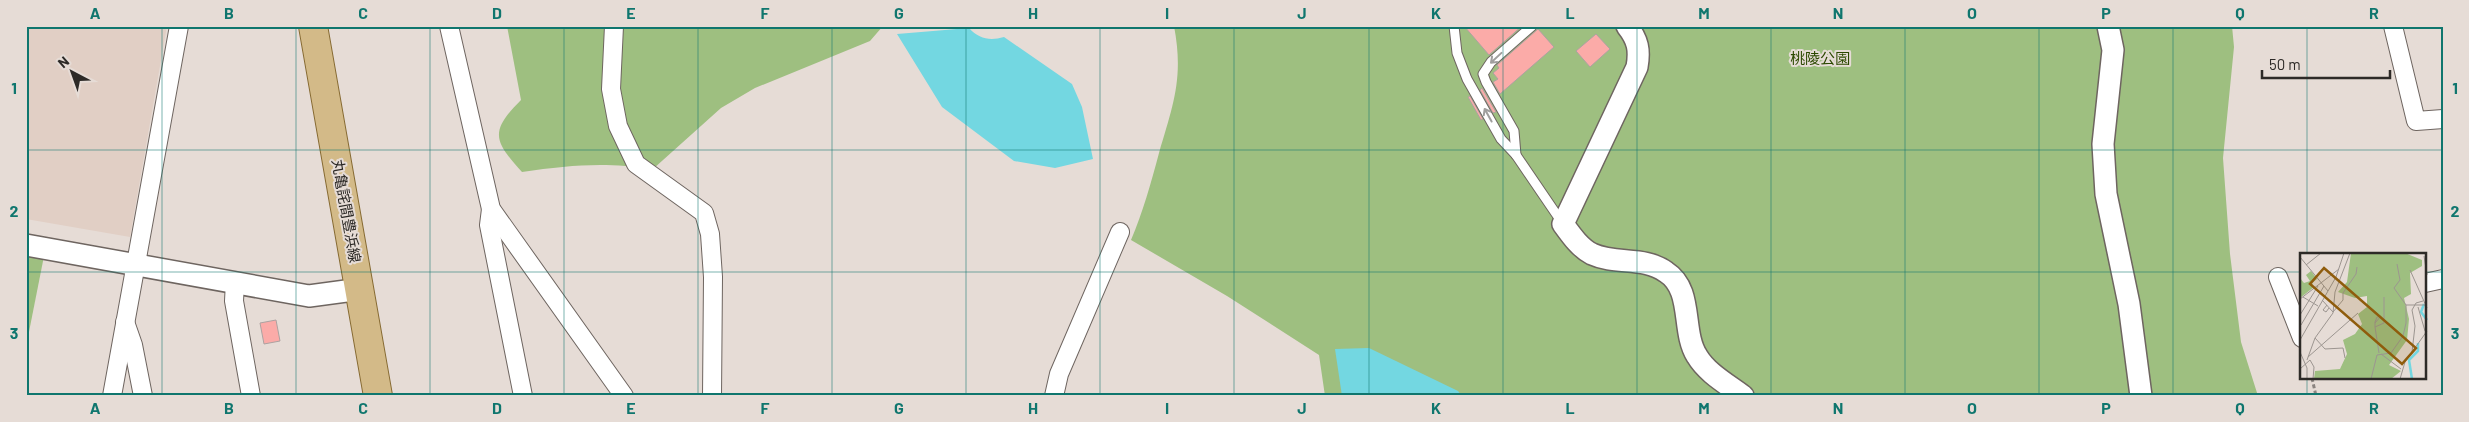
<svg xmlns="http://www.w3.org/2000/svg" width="2469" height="422" font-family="Barlow,'Noto Sans JP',sans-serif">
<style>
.built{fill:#e1cfc5}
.green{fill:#9ebf80}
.water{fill:#73d7e1}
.building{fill:#fbaba8;stroke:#ada2a1}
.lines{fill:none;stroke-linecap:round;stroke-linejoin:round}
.service-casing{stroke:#6e6560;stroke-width:11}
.minor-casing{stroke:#6e6560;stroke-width:20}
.tertiary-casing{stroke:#6e6560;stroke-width:24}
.primary-casing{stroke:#866a32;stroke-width:30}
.path{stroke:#8b8480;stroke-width:3;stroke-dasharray:4 2.5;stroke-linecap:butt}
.service{stroke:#fff;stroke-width:9}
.minor{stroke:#fff;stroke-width:18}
.tertiary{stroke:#fff;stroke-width:21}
.primary{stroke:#d3ba88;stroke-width:28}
.oneway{stroke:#a09f9e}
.grid{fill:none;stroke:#0f766e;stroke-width:1;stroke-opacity:0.55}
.labels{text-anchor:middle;stroke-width:4;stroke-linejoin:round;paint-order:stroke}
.park-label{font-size:15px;fill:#2c4901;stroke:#e6dcd6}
.street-label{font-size:15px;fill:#2d2a27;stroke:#e6dcd6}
.inset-river{fill:none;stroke:#73d7e1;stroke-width:2.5}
.inset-road{fill:none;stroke:#9c9590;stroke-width:1}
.view{fill:#8f5c0c;fill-opacity:0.15;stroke:#8f5c0c;stroke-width:2.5}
.inset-edge{fill:none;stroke:#2d2a27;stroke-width:2.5}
.neatline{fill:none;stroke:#0f766e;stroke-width:2}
.grid-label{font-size:16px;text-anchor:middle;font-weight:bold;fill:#0f766e}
</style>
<rect width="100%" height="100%" fill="#e6dcd6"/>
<polygon class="built" points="26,26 167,26 130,237 26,219"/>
<g class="green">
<path d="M507 26H883L870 41 755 88 721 108 653 169C604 162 571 165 522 172 494 141 489 132 521 100Z"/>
<path d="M1174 26H2232L2234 47 2223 158 2230 254 2241 342 2258 396H1325L1319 355 1227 296 1131 240C1143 212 1151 183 1159 153 1173 105 1184 78 1174 26Z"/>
<polygon points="26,253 44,256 26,347"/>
</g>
<g class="water">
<path d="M969 28C979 39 990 41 1004 37L1072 84 1082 107 1093 159 1055 168 1014 161 942 107 897 34Z"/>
<polygon points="1369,348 1458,391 1462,396 1342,396 1335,349"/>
</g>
<g class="building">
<polygon points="1464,26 1522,26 1489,55"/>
<polygon points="1538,29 1554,47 1500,94 1493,82 1498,79 1493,73 1499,68 1497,65"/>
<polygon points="1596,34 1610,49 1590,67 1576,51"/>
<polygon points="1482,88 1496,112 1493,113 1480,90"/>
<polygon points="1470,96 1483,119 1481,120 1468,97"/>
<polygon points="276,320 280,341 264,344 260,323"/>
</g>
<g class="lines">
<defs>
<g id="service">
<polyline points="1454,26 1457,53 1467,79 1501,139 1516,155 1563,224"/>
<polyline points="1516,155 1514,131 1486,82 1483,74 1491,62 1532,26"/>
</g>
<g id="minor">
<polyline points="449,26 491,209 624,396"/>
<polyline points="614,26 611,89 618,126 636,164 704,213 710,234 713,277 712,396"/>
<polyline points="2393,26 2416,121 2443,119"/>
<polyline points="491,209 489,225 523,396"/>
<polyline points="2278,277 2302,338"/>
<polyline points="235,282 234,301 251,396"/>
<polyline points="2425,283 2443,279"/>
<polyline points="125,322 133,345 143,396"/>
<polyline points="112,396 179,26"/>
<polyline points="1054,396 1059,374 1120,232"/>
</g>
<g id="tertiary">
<path d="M1627 26C1638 40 1640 50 1637 67L1563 224C1571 235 1580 248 1592 254 1616 265 1644 256 1666 272 1694 290 1681 331 1697 356 1707 373 1727 384 1743 396"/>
<polyline points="2108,26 2113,50 2103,144 2106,194 2129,304 2141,396"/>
<polyline points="26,245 309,296 361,289"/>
</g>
<polyline id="primary" points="313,26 378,396"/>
</defs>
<use href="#service" class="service-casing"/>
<use href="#minor" class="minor-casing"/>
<use href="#tertiary" class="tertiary-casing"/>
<use href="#primary" class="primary-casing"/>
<polyline class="path" points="2312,378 2316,396"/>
<use href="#service" class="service"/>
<use href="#minor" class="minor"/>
<use href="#tertiary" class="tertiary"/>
<use href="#primary" class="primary"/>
</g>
<defs><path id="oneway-shaft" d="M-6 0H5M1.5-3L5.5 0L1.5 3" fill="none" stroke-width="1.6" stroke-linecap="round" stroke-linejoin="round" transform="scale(1.25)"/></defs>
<g class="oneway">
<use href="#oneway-shaft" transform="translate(1496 58) rotate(137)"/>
<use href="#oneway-shaft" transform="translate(1488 115) rotate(-119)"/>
</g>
<path class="grid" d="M162 26V396M296 26V396M430 26V396M564 26V396M698 26V396M832 26V396M966 26V396M1100 26V396M1234 26V396M1369 26V396M1503 26V396M1637 26V396M1771 26V396M1905 26V396M2039 26V396M2173 26V396M2307 26V255M26 150H2443M26 272H2302M2425 272H2443M2307 378V396"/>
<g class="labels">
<g class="park-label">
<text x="1820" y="64">桃陵公園</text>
</g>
<g class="street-label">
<text transform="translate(346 211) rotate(80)" y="5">丸亀詫間豊浜線</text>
</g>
</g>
<g transform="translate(2300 253)">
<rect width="126" height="126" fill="#e6dcd6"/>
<path d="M51 0H105L122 7V13L110 20 111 41 104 45 109 66 107 87 89 112 101 118 91 126H14L15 118 40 116 47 101 43 87 55 81 62 71 58 61 67 54V43L55 45 38 39 47 29ZM11 18 17 26 12 30 14 34 0 45V25L4 30 10 28 6 22Z" fill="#9ebf80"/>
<path class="inset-river" d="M124 51 121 59 127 67M112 126 109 107 118 98V90"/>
<path class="inset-road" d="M124 3 127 22M0 4 28 38M6 12 21 0M110 17 127 55M3 44 18 53M0 46 39 16M22 47 33 59 43 47V40L56 21 57 14M27 52 23 57 26 59 29 55M106 52H125M118 54 125 78M0 62 18 33M1 72 24 33M75 74V69L77 64 81 63 75 70M15 85 25 96 43 95 45 105M0 87 36 24 44 0M0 99 7 115V126M112 99 115 73 112 57 116 50 123 48M79 100 75 74 84 70V44M81 101 101 116M8 104 58 60M7 107 15 85 33 60 35 39 50 0M0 116 10 107 14 114 13 126M71 126 77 102 91 100 103 83 106 70V52L94 35 100 27 97 11M100 126 105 109 127 78"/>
<path class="view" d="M24 15 116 95 102 111 10 31Z"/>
<rect width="126" height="126" class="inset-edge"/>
</g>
<rect width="2469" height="422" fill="none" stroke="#e6dcd6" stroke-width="55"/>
<g transform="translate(72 72) rotate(319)" stroke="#e6dcd6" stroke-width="4" paint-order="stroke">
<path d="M0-4L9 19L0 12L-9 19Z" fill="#2d2a27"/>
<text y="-8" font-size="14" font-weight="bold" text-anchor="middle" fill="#2d2a27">N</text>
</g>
<path d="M2262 70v8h128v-8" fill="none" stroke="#2d2a27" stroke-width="2.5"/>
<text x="2269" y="70" font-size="15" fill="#2d2a27" stroke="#e6dcd6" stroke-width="4" paint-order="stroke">50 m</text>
<rect x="28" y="28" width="2414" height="366" class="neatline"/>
<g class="grid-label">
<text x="95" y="19">A</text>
<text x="229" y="19">B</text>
<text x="363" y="19">C</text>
<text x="497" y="19">D</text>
<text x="631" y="19">E</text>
<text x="765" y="19">F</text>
<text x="899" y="19">G</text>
<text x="1033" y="19">H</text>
<text x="1167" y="19">I</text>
<text x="1302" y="19">J</text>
<text x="1436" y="19">K</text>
<text x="1570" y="19">L</text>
<text x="1704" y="19">M</text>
<text x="1838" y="19">N</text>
<text x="1972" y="19">O</text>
<text x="2106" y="19">P</text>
<text x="2240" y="19">Q</text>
<text x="2374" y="19">R</text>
<text x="14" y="94">1</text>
<text x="2455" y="94">1</text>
<text x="14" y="217">2</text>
<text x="2455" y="217">2</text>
<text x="14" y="339">3</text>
<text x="2455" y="339">3</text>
<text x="95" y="414">A</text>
<text x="229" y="414">B</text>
<text x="363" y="414">C</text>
<text x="497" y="414">D</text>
<text x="631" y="414">E</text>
<text x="765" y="414">F</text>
<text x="899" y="414">G</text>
<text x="1033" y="414">H</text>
<text x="1167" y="414">I</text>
<text x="1302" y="414">J</text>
<text x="1436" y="414">K</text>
<text x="1570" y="414">L</text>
<text x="1704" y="414">M</text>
<text x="1838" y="414">N</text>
<text x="1972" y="414">O</text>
<text x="2106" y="414">P</text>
<text x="2240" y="414">Q</text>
<text x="2374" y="414">R</text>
</g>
</svg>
